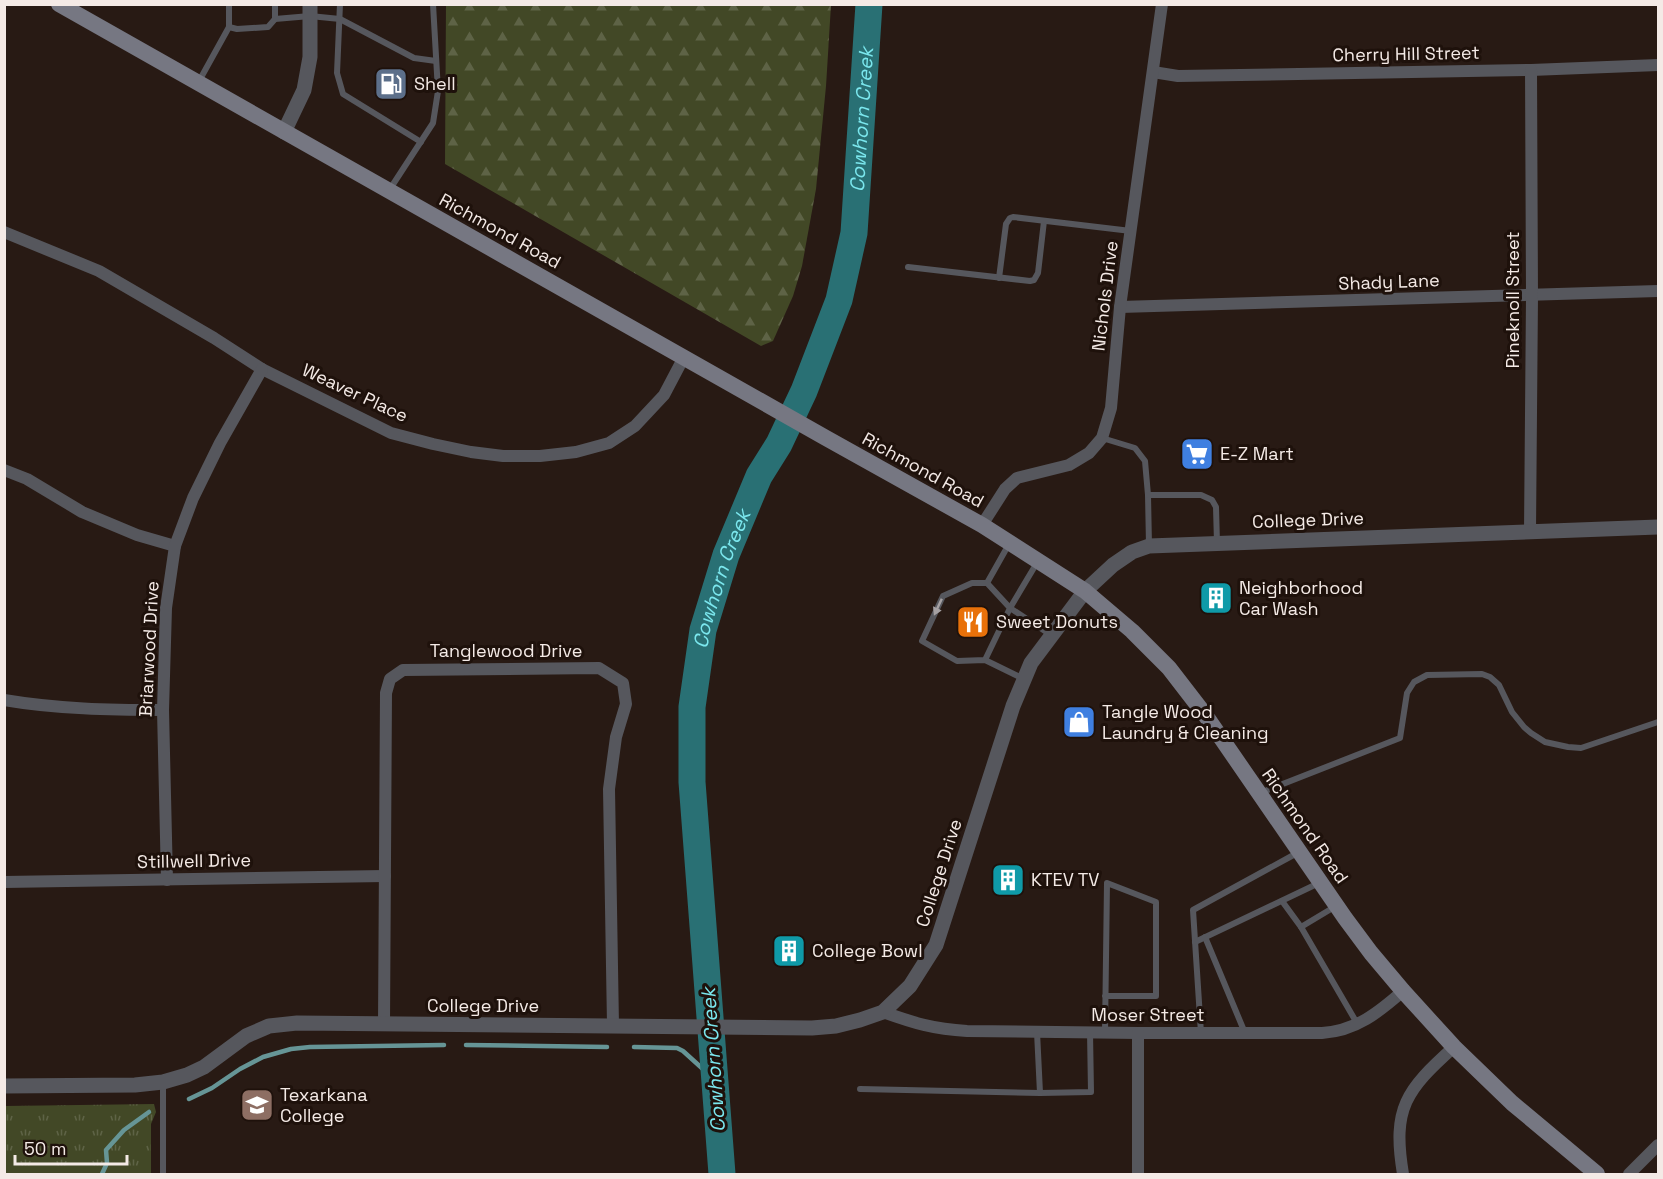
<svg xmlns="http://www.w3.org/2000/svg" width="1663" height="1179" font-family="'Space Grotesk',sans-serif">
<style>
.forest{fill:url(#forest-firs)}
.park{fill:url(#park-tufts)}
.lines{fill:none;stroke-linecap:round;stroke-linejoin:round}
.stream{stroke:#669596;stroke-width:4.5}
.river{stroke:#297074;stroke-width:27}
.service{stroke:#56575d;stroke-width:6}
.minor{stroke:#56575d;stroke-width:12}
.tertiary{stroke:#56575d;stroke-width:15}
.secondary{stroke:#767782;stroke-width:16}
.oneway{fill:#a5a0a2}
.labels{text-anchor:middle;stroke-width:6;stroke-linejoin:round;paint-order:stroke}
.street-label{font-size:18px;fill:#f4eae6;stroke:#1e110b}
.poi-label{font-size:18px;fill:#f4eae6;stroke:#1e110b;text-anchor:start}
.water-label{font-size:20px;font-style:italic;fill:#7be7ee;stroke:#1e110b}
</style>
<defs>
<pattern id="forest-firs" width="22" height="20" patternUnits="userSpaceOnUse" patternTransform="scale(1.5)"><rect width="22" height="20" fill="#424826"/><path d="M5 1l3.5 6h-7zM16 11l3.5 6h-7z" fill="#5e6346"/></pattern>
<pattern id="park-tufts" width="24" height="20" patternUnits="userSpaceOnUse" patternTransform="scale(1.5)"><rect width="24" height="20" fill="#424826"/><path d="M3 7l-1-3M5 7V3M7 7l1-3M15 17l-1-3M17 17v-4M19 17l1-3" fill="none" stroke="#5e6346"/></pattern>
</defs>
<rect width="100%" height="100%" fill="#281a14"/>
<polygon class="forest" points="446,5 831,5 826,86 816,189 802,266 793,296 773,341 761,346 445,164"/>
<polygon class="park" points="154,1104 156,1112 151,1124 151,1174 5,1174 5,1106"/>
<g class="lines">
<g class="stream">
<polyline points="466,1045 607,1047"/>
<polyline points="634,1047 677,1048 683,1051 715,1080"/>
<polyline points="189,1099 212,1088 240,1069 263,1057 291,1049 310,1047 444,1045"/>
<polyline points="102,1174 107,1163 106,1150 124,1130 149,1112"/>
</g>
<path class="river" id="s1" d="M722 1174 692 782V707L703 630 726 555 759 476 779 444 804 391 839 300 854 233 869 4"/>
<g class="service">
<polyline points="340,4 337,73 343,94 421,142"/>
<polyline points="275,19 310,16 340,19 414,58 436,61"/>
<polyline points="229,27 237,29 268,27 275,19 275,4"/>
<polyline points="198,83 229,27 229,4"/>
<polyline points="390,189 433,123 438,91 433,4"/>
<polyline points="908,267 1030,281 1034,280 1038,273 1044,221"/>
<polyline points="999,278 1006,224 1010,218 1013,217 1131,231"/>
<polyline points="1102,438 1135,448 1145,461 1148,495 1149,545"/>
<polyline points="1148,495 1201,495 1212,500 1216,507 1217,543"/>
<polyline points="1038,561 1010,608 1051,635"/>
<polyline points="987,583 1009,544"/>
<polyline points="985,660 1010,608 987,583 972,583 943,596 922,641 957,661 985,660 1024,679"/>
<polyline points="1260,793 1400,738 1407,693 1414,682 1427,675 1482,674 1490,677 1499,685 1512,712 1524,727 1531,733 1545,742 1568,747 1581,748 1658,722"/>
<polyline points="1282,901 1301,927"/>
<polyline points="1336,906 1301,927 1358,1025"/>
<polyline points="1205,937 1245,1033"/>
<polyline points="1195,942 1319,883"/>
<polyline points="1037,1032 1040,1093 1091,1092 1090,1032"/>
<polyline points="1105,1032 1107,883 1156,902 1156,996 1105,996"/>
<polyline points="1201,1033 1193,910 1299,852"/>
<polyline points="860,1089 1040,1093"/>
<polyline points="163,1174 163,1082"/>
</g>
<g class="minor">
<polyline points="1153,72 1178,76 1531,70 1658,65"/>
<polyline points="4,232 99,271 214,338 262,369 391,433 433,444 471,452 503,456 540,456 576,452 609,443 635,426 664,395 684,357"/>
<polyline points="1120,307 1658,291"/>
<polyline points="4,470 27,479 82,512 137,535 175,546"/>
<polyline points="982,525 1005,489 1017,478 1069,465 1089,453 1102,438 1111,408 1120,307 1162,4"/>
<polyline points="1530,531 1532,296 1531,70"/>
<path d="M4 700C57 709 110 710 163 710"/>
<polyline points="167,880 163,710 166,608 175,546 193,498 220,443 262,369"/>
<polyline points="4,882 385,876"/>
<path d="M883 1012C914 1023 933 1029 967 1031L1138 1033H1322C1356 1031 1379 1012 1403 991"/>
<polyline points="384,1025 386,693 390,679 403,670 599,668 623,683 626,704 616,737 609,789 613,1025"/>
<polyline points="1138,1033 1138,1174"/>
<path d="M1403 1174C1392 1108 1406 1090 1454 1047"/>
<polyline points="1629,1174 1658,1145"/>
</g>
<g class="tertiary">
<polyline points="284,132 304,90 310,57 310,4"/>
<polyline points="4,1086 135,1085 163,1082 187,1075 204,1067 246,1036 269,1026 297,1023 812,1028 836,1026 860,1020 883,1012 910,986 936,945 1013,706 1031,663 1085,591 1113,565 1132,552 1149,546 1658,527"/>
</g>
<polyline class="secondary" points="59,4 826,438 982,525 1085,591 1132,631 1169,668 1206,716 1345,918 1371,953 1403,991 1454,1047 1512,1103 1597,1174"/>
</g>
<defs><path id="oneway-solid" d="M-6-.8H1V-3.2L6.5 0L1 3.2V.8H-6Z" transform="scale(1.5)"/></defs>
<use class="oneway" href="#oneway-solid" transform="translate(938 607) rotate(115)"/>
<defs>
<symbol id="fuel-square" viewBox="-11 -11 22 22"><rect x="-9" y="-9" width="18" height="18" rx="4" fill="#5c6f8a" stroke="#1e110b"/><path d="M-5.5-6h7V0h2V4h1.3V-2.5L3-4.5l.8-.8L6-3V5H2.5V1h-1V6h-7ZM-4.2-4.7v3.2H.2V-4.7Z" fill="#fff"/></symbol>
<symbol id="supermarket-square" viewBox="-11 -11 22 22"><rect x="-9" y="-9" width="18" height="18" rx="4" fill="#3f7fe0" stroke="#1e110b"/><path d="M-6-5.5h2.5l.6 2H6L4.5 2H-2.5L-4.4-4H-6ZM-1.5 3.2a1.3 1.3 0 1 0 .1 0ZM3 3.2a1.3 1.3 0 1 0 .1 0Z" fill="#fff"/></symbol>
<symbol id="building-square" viewBox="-11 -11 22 22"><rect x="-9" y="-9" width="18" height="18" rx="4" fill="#0f9aa8" stroke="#1e110b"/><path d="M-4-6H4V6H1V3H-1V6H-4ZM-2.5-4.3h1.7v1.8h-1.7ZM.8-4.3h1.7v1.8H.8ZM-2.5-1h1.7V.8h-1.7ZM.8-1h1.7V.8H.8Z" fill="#fff"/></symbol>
<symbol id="restaurant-square" viewBox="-11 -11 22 22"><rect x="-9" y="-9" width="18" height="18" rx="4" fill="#e8710a" stroke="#1e110b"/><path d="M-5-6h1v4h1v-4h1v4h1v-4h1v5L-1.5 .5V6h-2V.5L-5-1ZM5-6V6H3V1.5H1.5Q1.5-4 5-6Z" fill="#fff"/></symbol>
<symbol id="shop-square" viewBox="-11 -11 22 22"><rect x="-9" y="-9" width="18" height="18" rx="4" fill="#3f7fe0" stroke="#1e110b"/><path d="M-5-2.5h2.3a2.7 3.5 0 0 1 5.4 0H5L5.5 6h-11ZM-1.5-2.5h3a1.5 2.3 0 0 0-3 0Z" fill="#fff"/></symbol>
<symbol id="university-square" viewBox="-11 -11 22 22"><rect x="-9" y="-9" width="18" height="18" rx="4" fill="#8d6e63" stroke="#1e110b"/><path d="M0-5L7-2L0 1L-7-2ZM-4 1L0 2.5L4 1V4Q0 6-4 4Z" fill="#fff"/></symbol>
</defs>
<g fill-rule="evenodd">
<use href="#fuel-square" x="372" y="65" width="38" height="38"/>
<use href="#supermarket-square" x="1178" y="435" width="38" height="38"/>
<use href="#building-square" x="1197" y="579" width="38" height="38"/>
<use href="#restaurant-square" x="954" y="603" width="38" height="38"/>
<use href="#shop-square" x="1060" y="703" width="38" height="38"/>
<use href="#building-square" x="989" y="861" width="38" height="38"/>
<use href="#building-square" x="770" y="932" width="38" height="38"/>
<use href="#university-square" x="238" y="1086" width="38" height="38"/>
</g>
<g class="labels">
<g class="street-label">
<text transform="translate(1406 54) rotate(-1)" y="6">Cherry Hill Street</text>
<text transform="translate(500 231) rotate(29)" y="6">Richmond Road</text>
<text transform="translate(1389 282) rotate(-2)" y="6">Shady Lane</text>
<text transform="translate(1105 296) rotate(-83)" y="6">Nichols Drive</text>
<text transform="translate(1513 300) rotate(-90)" y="6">Pineknoll Street</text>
<text transform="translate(355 393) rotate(25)" y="6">Weaver Place</text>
<text transform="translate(923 470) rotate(29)" y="6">Richmond Road</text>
<text transform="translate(1308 520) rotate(-2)" y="6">College Drive</text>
<text transform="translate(149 649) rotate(-87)" y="6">Briarwood Drive</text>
<text x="506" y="657">Tanglewood Drive</text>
<text transform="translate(1305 826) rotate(55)" y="6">Richmond Road</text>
<text transform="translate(194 861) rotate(-1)" y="6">Stillwell Drive</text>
<text transform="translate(939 873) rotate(-72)" y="6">College Drive</text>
<text x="483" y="1012">College Drive</text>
<text x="1148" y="1021">Moser Street</text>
</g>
<g class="poi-label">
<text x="414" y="90">Shell</text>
<text x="1220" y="460">E-Z Mart</text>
<text x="1239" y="594">Neighborhood<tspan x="1239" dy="21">Car Wash</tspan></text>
<text x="996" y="628">Sweet Donuts</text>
<text x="1102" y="718">Tangle Wood<tspan x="1102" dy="21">Laundry &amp; Cleaning</tspan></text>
<text x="1031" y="886">KTEV TV</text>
<text x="812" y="957">College Bowl</text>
<text x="280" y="1101">Texarkana<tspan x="280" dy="21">College</tspan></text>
</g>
<g class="water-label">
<text dy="7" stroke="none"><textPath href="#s1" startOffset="1086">Cowhorn Creek</textPath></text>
<text dy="7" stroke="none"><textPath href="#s1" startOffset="600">Cowhorn Creek</textPath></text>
<text transform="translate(713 1060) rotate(-94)" y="7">Cowhorn Creek</text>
</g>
</g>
<rect width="1663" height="1179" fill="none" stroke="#f4eae6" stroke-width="12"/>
<path d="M15 1155v9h112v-9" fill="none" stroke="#f4eae6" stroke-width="3"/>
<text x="24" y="1155" font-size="18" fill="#f4eae6" stroke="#1e110b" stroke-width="4.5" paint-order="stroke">50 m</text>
</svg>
